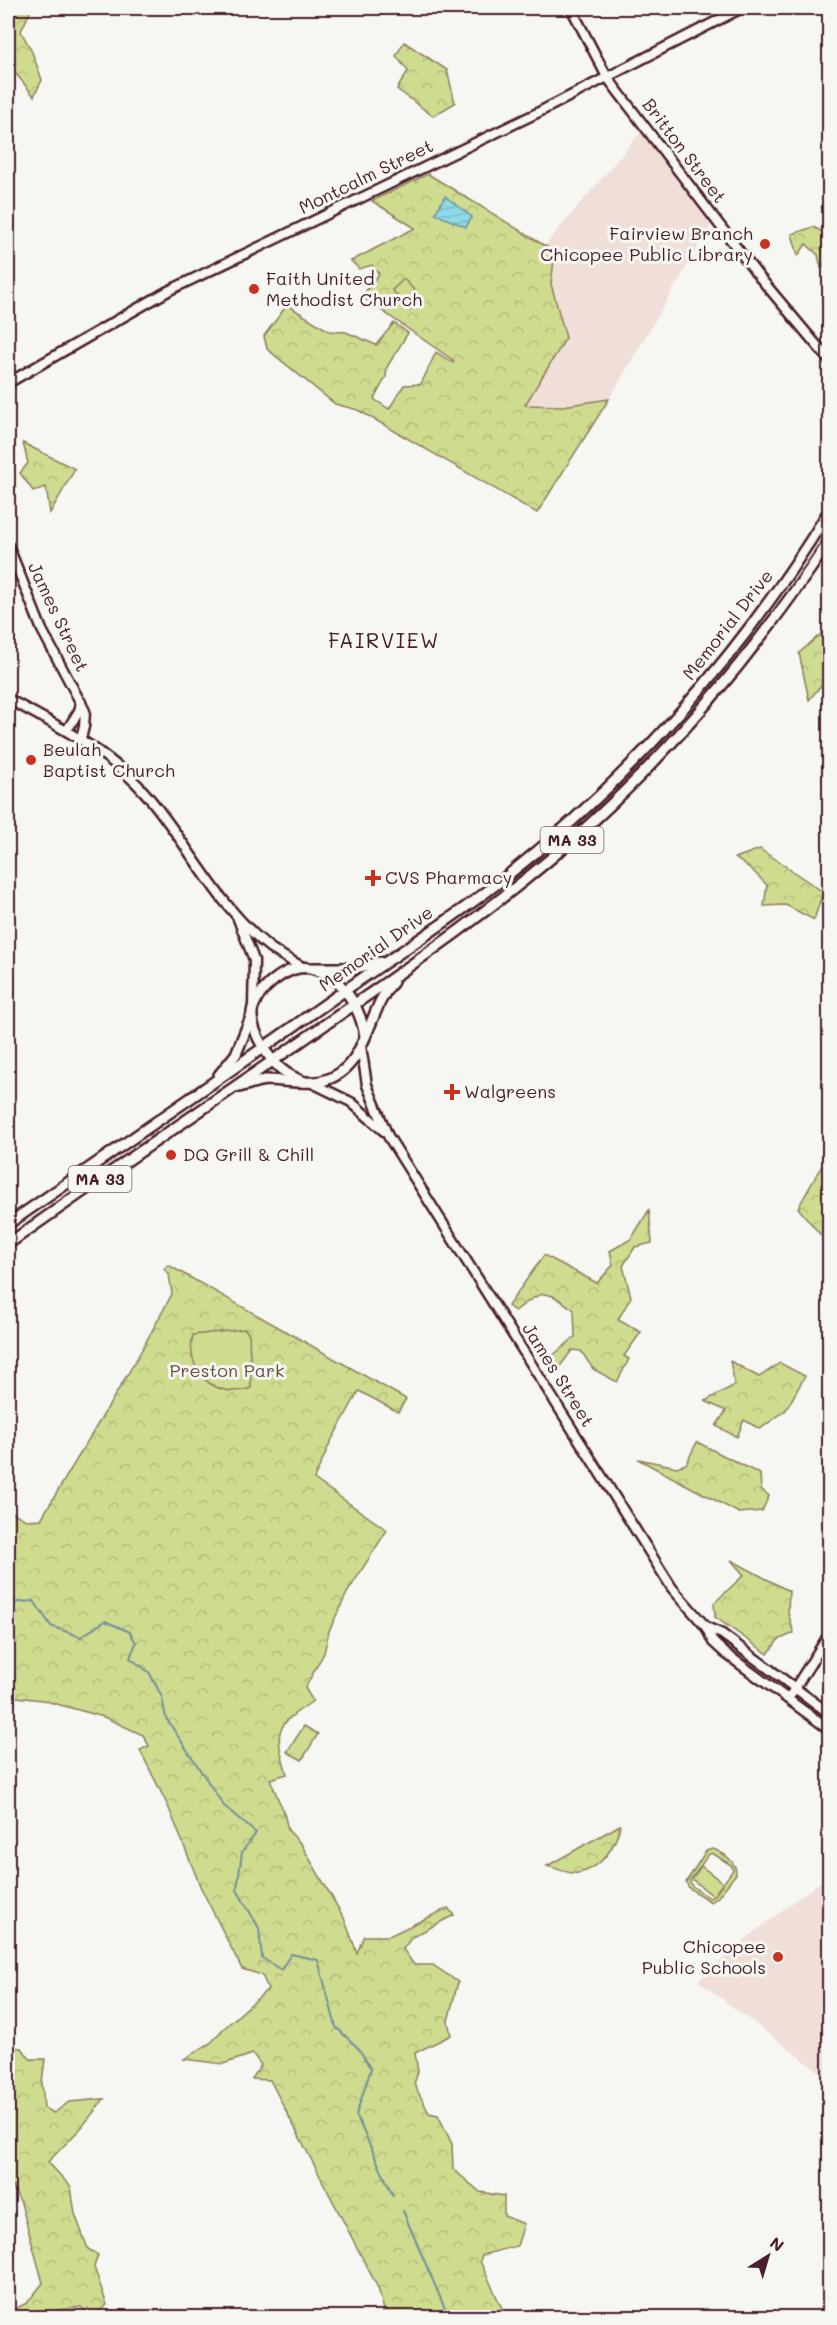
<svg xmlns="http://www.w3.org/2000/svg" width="837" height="2325" font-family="Mali,sans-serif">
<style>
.built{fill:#f0ded9}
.forest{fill:url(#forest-crowns);stroke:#8c7d5c;stroke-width:1.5}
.pitch{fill:#cfdb8e;stroke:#8c7d5c;stroke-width:1.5;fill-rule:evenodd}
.water{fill:url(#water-rules);stroke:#72909c;stroke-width:1.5}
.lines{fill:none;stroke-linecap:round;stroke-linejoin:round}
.stream{stroke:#72909c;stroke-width:2}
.secondary-casing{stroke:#4a1f2b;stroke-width:13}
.primary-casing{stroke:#4a1f2b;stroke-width:14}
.secondary{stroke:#f6f6f2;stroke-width:8}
.primary{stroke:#f6f6f2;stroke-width:9}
.poi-dot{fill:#c8321e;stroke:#f6f6f2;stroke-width:2}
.labels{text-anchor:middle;stroke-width:6;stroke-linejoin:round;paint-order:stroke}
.shield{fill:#f6f6f2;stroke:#7e6067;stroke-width:1.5}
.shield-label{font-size:16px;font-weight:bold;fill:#4a1f2b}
.street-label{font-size:18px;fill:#4a1f2b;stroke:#f6f6f2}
.poi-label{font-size:18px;fill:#4a1f2b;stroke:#f6f6f2;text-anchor:start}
.park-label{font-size:18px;fill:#6b4e44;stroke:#f6f6f2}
.quarter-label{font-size:21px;letter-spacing:1.5px;fill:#4a1f2b;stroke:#f6f6f2}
</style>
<defs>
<pattern id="forest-crowns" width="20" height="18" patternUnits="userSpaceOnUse" patternTransform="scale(1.5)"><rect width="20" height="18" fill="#cfdb8e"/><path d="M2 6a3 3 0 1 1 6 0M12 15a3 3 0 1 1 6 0" fill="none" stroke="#b3bc7b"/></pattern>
<pattern id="water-rules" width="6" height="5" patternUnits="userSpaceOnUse" patternTransform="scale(1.5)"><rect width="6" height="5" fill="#8cdbe8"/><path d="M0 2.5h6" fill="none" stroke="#7abcc7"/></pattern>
</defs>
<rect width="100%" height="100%" fill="#f6f6f2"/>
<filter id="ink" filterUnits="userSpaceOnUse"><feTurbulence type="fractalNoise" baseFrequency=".0167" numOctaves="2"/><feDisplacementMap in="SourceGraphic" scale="12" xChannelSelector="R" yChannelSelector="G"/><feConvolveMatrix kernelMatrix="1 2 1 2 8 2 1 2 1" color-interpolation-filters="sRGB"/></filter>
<g filter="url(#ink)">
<g class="built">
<polygon points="641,132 711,225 609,399 563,406 524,405 566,338 551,284 555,252 545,245"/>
<polygon points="829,1875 829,2079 698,1981 754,1932"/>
</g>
<g class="forest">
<polygon points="8,8 29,8 30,12 21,31 32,52 42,80 34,96 8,64"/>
<polygon points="404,42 447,70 455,103 433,116 397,89 408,71 396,56"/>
<polygon points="428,174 555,252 551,284 566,338 525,405 563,406 609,399 537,513 358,410 335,404 267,349 264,336 287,305 329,331 346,332 376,345 394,323 408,333 387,367 386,377 374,399 389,409 404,385 421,384 436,352 453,363 454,361 365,299 369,295 365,292 379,274 372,265 359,269 351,261 415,228 372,201"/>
<polygon points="813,227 829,235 829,263 821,268 818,255 806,244 798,256 792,234"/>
<polygon points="23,443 75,469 50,513 46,487 33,491 20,473 28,463"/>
<polygon points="822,633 829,637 829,686 822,684 809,700 799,653"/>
<polygon points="760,849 823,892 814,920 786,905 764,906 767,885 751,869 735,858"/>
<polygon points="829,1153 829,1245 798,1208"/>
<path d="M649 1210 652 1243 635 1247 623 1266 631 1297 618 1320 641 1332 624 1356 629 1359 617 1382 593 1369 581 1351 572 1350 556 1372 545 1362 575 1337 574 1310C545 1288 543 1290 515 1311L508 1306 544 1255 597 1283 613 1265 610 1251 631 1239Z"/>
<path d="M168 1265 406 1399 398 1412 359 1391 331 1441 314 1479 387 1530 347 1593 329 1631 324 1653 305 1688 313 1701C274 1727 274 1730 287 1774L270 1779 284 1813 288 1830 301 1844 344 1918 357 1953 364 1936H389L448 1908 454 1915 412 1937 403 1949 414 1965H433L458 1982 448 2021 451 2035 415 2053 418 2072 414 2084 429 2113 438 2115 452 2144 453 2169 480 2192 504 2196V2216L524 2224 517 2246 482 2255 480 2261 506 2317H383L382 2312 384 2310 378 2288 270 2080 252 2079 261 2065 253 2054 223 2064 184 2059 212 2042 221 2031 268 1989 262 1975 242 1969 201 1888 168 1806 140 1750 149 1746 143 1735 104 1717 42 1700 8 1696V1510L26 1520 41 1519 135 1362 172 1294 169 1274 164 1269Z"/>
<polygon points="730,1361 759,1377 780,1363 805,1376 786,1410 760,1429 744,1420 737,1437 716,1426 726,1411 705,1401 735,1385"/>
<polygon points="697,1442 760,1474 761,1489 769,1496 762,1511 739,1513 638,1459 677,1467 686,1464"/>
<polygon points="731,1560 789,1591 788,1613 794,1633 778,1640 768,1654 715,1617 714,1603 744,1575"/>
<path d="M620 1825C616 1846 602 1868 579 1873 570 1875 556 1868 547 1866Z"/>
<polygon points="8,2047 22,2048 30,2059 45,2059 42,2082 44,2108 54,2113 69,2102 104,2099 82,2127 48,2162 71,2187 75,2214 88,2249 98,2255 94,2267 107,2305 91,2317 81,2307 58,2310 38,2317 8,2317 8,2312 27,2303 43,2283 21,2203 8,2178"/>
</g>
<g class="pitch">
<polygon points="404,279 422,299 410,310 392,290"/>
<path d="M245 1329 249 1334 251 1388C216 1401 184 1371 193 1335Z"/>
<polygon points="304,1726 318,1734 302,1760 287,1752"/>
<path d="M713 1849C724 1853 737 1862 736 1874L717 1898 711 1902 689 1888 686 1882 706 1851ZM712 1853 731 1865 733 1870 714 1896 710 1898 692 1886 690 1881 708 1855Z"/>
<polygon points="701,1866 723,1883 713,1896 692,1879"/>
</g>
<polygon class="water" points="445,196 472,217 466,227 435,214"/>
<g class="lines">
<g class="stream">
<polyline points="8,1603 34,1601 51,1626 81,1637 105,1621 130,1632 136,1643 130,1658 149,1672 162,1697 166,1718 224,1806 256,1833 242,1852 237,1890 259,1928 262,1958 281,1970 291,1954 318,1960 336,2027 359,2049 371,2069 356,2115 393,2196"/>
<polyline points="403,2211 449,2318"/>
</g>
<defs>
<g id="secondary">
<polyline points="571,8 607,77 756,273 830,361"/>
<polyline points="8,383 168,291 537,113 742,8"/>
<polyline points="8,545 42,630 85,711 84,727 81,738"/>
<path d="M8 699C58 726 108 750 146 794 188 843 217 906 269 947 280 955 292 961 304 968"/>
<polyline points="67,730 79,711 81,702"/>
<polyline points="238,919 254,960 253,1007"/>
<polyline points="361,1046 367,1085 388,1136 672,1588 706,1627 713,1642 725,1653 830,1730"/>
<polyline points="310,1082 351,1102 384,1131"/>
<polyline points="706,1627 722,1634 830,1714"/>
<polyline points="788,1699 830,1633"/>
</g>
<g id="primary">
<polyline points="314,968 356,968 380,962"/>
<polyline points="219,1075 236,1054 251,1017"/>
<path d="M305 1082C285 1075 274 1065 263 1047 257 1037 251 1025 252 1012 255 991 288 963 310 968 342 975 360 1007 365 1036"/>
<path d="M239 1087C247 1085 257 1081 266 1080 284 1080 303 1085 322 1081 368 1070 366 1012 393 982"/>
<path d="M8 1224C120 1147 232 1070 344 991 395 955 448 922 498 883 629 781 744 652 830 509"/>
<path d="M8 1244C112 1170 218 1099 323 1026 415 963 507 900 590 824 682 740 761 644 830 540"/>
</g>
</defs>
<use href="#secondary" class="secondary-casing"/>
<use href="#primary" class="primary-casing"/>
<use href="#secondary" class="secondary"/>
<use href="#primary" class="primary"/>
</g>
</g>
<g class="poi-dot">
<circle cx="765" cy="244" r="6"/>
<circle cx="254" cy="289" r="6"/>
<circle cx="31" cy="760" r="6"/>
<path d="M370 869h6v6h6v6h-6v6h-6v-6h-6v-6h6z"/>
<path d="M449 1083h6v6h6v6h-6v6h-6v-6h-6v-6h6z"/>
<circle cx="171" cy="1155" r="6"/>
<circle cx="778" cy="1957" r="6"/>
</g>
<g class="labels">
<g class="shield">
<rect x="540.5" y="827" width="63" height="26" rx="4.5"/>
<rect x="68.5" y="1166" width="63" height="26" rx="4.5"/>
</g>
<g class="shield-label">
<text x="572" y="846">MA 33</text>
<text x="100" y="1185">MA 33</text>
</g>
<g class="street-label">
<text transform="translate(684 151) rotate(53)" y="6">Britton Street</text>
<text transform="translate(366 177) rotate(-26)" y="6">Montcalm Street</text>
<text transform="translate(58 617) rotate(65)" y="6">James Street</text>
<text transform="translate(728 625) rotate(-52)" y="6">Memorial Drive</text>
<text transform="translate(376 949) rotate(-35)" y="6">Memorial Drive</text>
<text transform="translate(558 1375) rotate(58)" y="6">James Street</text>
</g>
<g class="poi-label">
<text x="753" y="240" text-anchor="end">Fairview Branch<tspan x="753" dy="21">Chicopee Public Library</tspan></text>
<text x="266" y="285">Faith United<tspan x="266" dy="21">Methodist Church</tspan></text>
<text x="43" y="756">Beulah<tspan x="43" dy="21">Baptist Church</tspan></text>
<text x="385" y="884">CVS Pharmacy</text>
<text x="464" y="1098">Walgreens</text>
<text x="183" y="1161">DQ Grill &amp; Chill</text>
<text x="766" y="1953" text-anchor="end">Chicopee<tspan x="766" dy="21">Public Schools</tspan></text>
</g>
<g class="park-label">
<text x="227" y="1377">Preston Park</text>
</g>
<g class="quarter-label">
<text x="384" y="648">FAIRVIEW</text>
</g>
</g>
<rect width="837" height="2325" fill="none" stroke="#f6f6f2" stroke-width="30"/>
<rect x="15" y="15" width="807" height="2295" fill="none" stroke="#4a1f2b" stroke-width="2" filter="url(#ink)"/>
<g transform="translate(768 2256) rotate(37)" stroke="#f6f6f2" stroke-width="4.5" paint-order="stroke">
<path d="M0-4.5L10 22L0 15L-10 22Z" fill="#4a1f2b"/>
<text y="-9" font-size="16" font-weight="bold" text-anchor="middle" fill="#4a1f2b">N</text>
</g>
</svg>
